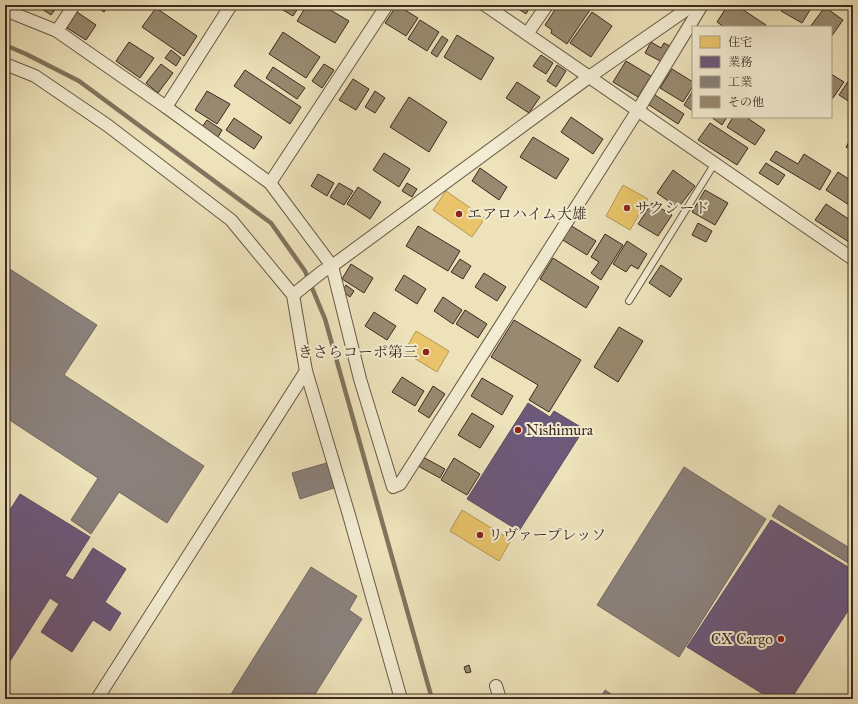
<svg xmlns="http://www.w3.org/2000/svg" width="858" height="704" font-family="'IM FELL Great Primer','Noto Serif JP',serif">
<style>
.homes{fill:#e9c46a;stroke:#b59654}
.offices{fill:#6d597a;stroke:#5e4b5f}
.industry{fill:#8a817c;stroke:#736760}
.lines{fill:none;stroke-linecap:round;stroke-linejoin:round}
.stream{stroke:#82745d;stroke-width:4.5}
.building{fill:#988a70;stroke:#3c2b20}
.service-casing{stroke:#685946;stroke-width:8}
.minor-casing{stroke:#685946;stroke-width:14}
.service{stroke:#f3ecd2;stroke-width:6}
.minor{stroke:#f3ecd2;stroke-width:12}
.poi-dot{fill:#8f2418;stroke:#f3ecd2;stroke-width:1.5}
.labels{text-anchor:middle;stroke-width:4;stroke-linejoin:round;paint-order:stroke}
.poi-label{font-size:15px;fill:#3c2b20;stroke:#f3ecd2;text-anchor:start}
</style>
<rect width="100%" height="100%" fill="#ede2ba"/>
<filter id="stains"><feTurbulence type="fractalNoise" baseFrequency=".005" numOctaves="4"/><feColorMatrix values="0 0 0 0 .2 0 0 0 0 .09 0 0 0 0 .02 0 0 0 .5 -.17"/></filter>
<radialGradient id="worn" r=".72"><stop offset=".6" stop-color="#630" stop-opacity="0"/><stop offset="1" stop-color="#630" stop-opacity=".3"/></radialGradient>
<g class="homes">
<polygon points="623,185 648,199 630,230 606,216"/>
<polygon points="446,191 485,218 472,237 433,210"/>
<polygon points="416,331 449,351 437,372 404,352"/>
<polygon points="462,510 511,540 499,561 450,531"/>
</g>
<g class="offices">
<polygon points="528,403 550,417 554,411 584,429 519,531 467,499"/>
<polygon points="20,494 90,537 65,576 73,580 93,548 126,569 105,602 121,613 110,631 93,620 72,652 41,632 59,604 50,598 5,669 5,518"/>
<polygon points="771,520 853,570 853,603 791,699 771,699 687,647"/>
</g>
<g class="industry">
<polygon points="5,266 97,325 64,375 204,466 167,523 119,492 91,534 71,520 98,478 5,417"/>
<polygon points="330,462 337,487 300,499 292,473"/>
<polygon points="684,467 766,519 679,657 597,605"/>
<polygon points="779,505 853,550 853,566 772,516"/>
<polygon points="311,567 357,596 349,610 362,619 312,699 228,699"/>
<polygon points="605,690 617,698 616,699 600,699"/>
</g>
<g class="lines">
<polyline class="stream" points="5,45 26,54 79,81 271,223 305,271 325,319 432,699"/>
</g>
<g class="building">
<polygon points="36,5 58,5 51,15"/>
<polygon points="94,5 107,5 108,6 104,12"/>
<polygon points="286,5 300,5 293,16 283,10"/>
<polygon points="307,5 322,5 349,21 335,43 297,21"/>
<polygon points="397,5 418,18 406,36 385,23"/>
<polygon points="519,5 531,5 526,14 517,8"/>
<polygon points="558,5 564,6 565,5 582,5 590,10 567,44 551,33 552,30 545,25"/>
<polygon points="728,5 736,5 766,25 765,27 724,27 717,22"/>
<polygon points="775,5 783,5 781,9"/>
<polygon points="785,5 802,5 810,10 802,23 781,11"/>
<polygon points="825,7 843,20 831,37 831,27 810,27"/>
<polygon points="156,8 197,36 184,56 142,27"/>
<polygon points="77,12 96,25 86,40 67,28"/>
<polygon points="592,12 612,26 591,57 570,43"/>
<polygon points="420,20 439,32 427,51 408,39"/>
<polygon points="283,32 320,57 306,78 269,54"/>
<polygon points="457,35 494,58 481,80 444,57"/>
<polygon points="442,36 448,40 437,57 431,53"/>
<polygon points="129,42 154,58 140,78 116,61"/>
<polygon points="651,42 661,48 664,43 670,46 662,62 645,53"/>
<polygon points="171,50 181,58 176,66 165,58"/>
<polygon points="541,55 553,63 546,74 533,66"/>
<polygon points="626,61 651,76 638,97 613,82"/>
<polygon points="161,64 173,73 158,93 146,83"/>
<polygon points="324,64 334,70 322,88 312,81"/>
<polygon points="557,65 566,71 556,87 547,81"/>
<polygon points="273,67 305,88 297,99 266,78"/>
<polygon points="672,69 693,82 693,86 683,102 660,88"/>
<polygon points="245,70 301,107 290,124 234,86"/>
<polygon points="831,74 844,82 833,98 831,97"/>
<polygon points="353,79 369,89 356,110 339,100"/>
<polygon points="849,80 853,82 853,104 839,95"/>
<polygon points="517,82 540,97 529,113 506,98"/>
<polygon points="207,91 230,104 217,124 195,110"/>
<polygon points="375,91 385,98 375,113 365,107"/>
<polygon points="692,92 693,93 693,111 684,105"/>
<polygon points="652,93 684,114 678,124 646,103"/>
<polygon points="409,97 447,122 429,152 390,127"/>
<polygon points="571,117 603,139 593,154 561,132"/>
<polygon points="711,117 727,117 722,125"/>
<polygon points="733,117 746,117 765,130 755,145 727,127"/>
<polygon points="234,118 262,137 254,149 226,130"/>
<polygon points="207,120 222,130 218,137 202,127"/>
<polygon points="710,123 748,148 737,165 698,140"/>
<polygon points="853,135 853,151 846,147"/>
<polygon points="533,137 569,159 556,179 520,157"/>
<polygon points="776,151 798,164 804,154 831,171 820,190 770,160"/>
<polygon points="384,153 410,169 399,187 373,170"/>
<polygon points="766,163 785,175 778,185 759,173"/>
<polygon points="480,168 507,187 499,200 472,181"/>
<polygon points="673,170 695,186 678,208 657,193"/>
<polygon points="838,172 853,182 853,205 852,207 826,190"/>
<polygon points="318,174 334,183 327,196 311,186"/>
<polygon points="339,183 353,191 344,205 330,197"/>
<polygon points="407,183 417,189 412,197 402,191"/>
<polygon points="358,187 381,202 370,219 347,204"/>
<polygon points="705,190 728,203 715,225 692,212"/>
<polygon points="652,203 672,215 658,236 638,224"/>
<polygon points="826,204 853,222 853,236 849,242 815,220"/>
<polygon points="698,223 712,231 706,242 692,235"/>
<polygon points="570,225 596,241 587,255 561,239"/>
<polygon points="418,226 460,251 448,271 406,246"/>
<polygon points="605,234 623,245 601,280 591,273 599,262 591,257"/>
<polygon points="627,241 647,254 638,269 631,265 626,272 613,264"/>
<polygon points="553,258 599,287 586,308 540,279"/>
<polygon points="460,259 471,266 463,279 451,272"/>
<polygon points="351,264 373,278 364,293 342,279"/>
<polygon points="661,265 682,279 670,297 649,283"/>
<polygon points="484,273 506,287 497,301 475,287"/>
<polygon points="404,275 426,289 417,304 395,290"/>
<polygon points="346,285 354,291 350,297 342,291"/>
<polygon points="443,297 462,310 453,324 434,311"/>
<polygon points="465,310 487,324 478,338 456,324"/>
<polygon points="374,312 396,326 387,340 365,326"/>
<polygon points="514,320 581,360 549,412 529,400 538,385 491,357"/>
<polygon points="619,327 643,341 618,382 594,367"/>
<polygon points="402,377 424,391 415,406 392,392"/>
<polygon points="482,378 513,396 502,415 471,396"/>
<polygon points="433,386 445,394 429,418 418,411"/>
<polygon points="472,413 494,426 480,448 458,435"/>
<polygon points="423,457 445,469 440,478 418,466"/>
<polygon points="454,458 480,474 467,495 441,480"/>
<polygon points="469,665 471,672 466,673 464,667"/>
</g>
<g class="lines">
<defs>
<polyline id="service" points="629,301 715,163"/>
<g id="minor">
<polyline points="485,5 853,259"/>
<polyline points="5,10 57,31 166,107 270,183 332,266 360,379 393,487 400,484 638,110 702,5"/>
<polyline points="57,31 74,5"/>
<polyline points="527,34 547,5"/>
<polyline points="5,64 35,76 107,125 231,220 293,295 306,371 349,515 401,699"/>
<polyline points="166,107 231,5"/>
<polyline points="270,183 387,5"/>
<polyline points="293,295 323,271 332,266 589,77 693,5"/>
<polyline points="496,686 500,699"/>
<polyline points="97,699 306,371"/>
</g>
</defs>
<use href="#service" class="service-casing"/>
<use href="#minor" class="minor-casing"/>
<use href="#service" class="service"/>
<use href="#minor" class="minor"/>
</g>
<g class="poi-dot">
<circle cx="627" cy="208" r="4"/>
<circle cx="459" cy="214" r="4"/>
<circle cx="426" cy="352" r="4"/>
<circle cx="518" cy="430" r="4"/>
<circle cx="480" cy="535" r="4"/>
<circle cx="781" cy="639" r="4"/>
</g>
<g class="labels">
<g class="poi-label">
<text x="635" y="213">サクシード</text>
<text x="467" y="219">エアロハイム大雄</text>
<text x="418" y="357" text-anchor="end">きさらコーポ第三</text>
<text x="526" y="435">Nishimura</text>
<text x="488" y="540">リヴァープレッソ</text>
<text x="773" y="644" text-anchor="end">CX Cargo</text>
</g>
</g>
<rect width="858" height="704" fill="none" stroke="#ede2ba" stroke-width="20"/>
<rect x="6" y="6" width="846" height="692" fill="none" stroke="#3c2b20" stroke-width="2"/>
<rect x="10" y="10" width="838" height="684" fill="none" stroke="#3c2b20"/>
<rect x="692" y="26" width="140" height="92" fill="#f3ecd2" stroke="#aa9f8b"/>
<rect x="700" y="36" width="20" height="12" fill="#e9c46a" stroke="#aa9f8b"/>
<text x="728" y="46" font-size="12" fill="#3c2b20">住宅</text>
<rect x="700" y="56" width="20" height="12" fill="#6d597a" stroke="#aa9f8b"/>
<text x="728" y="66" font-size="12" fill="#3c2b20">業務</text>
<rect x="700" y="76" width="20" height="12" fill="#8a817c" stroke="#aa9f8b"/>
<text x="728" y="86" font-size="12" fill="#3c2b20">工業</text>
<rect x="700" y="96" width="20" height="12" fill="#988a70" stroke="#aa9f8b"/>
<text x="728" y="106" font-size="12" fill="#3c2b20">その他</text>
<rect width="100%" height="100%" filter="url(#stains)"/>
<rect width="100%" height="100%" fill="url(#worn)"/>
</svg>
